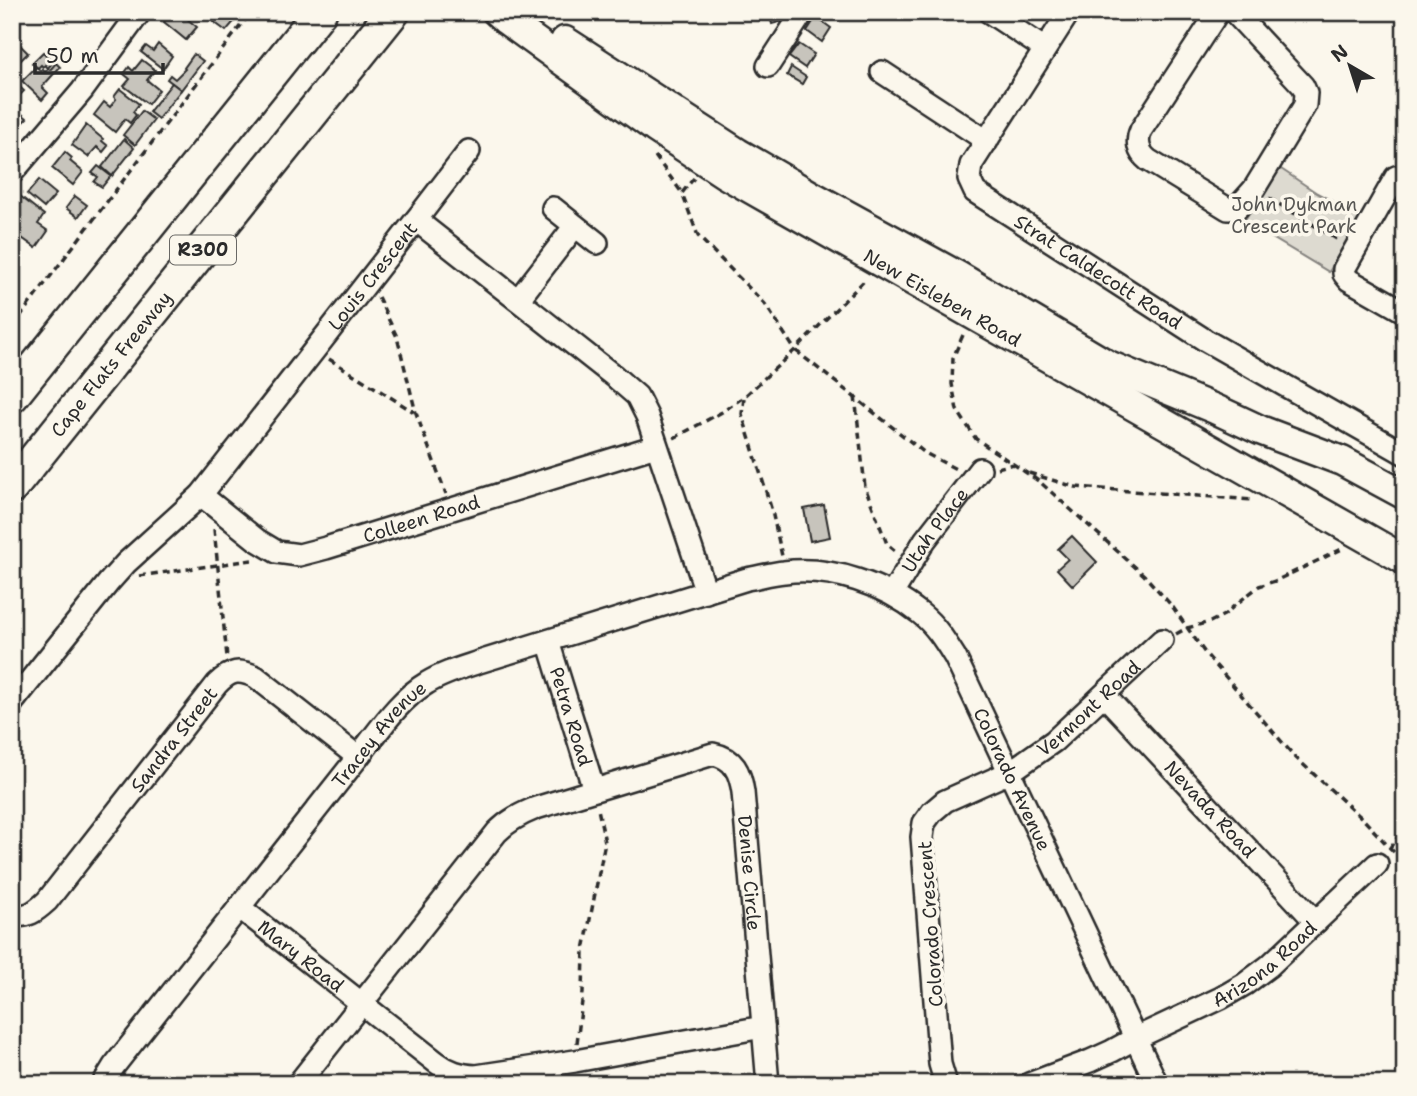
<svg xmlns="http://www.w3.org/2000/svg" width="1417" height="1096" font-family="'Shantell Sans',sans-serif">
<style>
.green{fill:#dddad0;stroke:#84827e;stroke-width:2}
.building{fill:#c7c4bc;stroke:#2b2b2b;stroke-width:2}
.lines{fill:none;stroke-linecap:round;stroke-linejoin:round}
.minor-casing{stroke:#2b2b2b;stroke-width:26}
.major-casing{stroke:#2b2b2b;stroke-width:33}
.highway-casing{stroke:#2b2b2b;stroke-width:37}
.path{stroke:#2b2b2b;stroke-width:3.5;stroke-dasharray:7 5;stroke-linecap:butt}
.minor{stroke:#fbf7ec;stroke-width:21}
.major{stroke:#fbf7ec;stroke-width:28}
.highway{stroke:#fbf7ec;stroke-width:32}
.labels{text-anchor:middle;stroke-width:7;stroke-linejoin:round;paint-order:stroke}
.shield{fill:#fbf7ec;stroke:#696865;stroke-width:2}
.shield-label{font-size:18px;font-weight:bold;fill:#2b2b2b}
.park-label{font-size:19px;fill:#585754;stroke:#fbf7ec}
.street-label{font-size:19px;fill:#2b2b2b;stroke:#fbf7ec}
</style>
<rect width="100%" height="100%" fill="#fbf7ec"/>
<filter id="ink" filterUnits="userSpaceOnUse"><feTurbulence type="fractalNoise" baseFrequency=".0143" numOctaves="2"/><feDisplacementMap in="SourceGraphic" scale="14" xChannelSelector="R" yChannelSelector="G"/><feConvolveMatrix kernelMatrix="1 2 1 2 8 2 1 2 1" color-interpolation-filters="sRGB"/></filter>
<g filter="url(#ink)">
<polygon class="green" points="1278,167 1317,193 1361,217 1329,272 1244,221"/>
<g class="building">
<polygon points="170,12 179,12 197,27 186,40 164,22"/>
<polygon points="228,12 233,12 238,17 226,31 214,22 220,15 223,18"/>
<polygon points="784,12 786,20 772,24 769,13"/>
<polygon points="816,17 831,28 822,42 807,31"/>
<polygon points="15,40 28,53 12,69 18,75 13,80 12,43"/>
<polygon points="158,44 172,56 163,69 141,52 146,46 153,51"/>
<polygon points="799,44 814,54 805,68 789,57"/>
<polygon points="43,52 53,62 48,68 45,65 43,67 41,65 38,68 32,63"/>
<polygon points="194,54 203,61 181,90 167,79 170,75 175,79 185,69 184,68"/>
<polygon points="142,60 155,70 147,80 159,90 148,104 124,86 130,79 124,74 129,67 133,71"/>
<polygon points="56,63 60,67 42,87 48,93 42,100 22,81 36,67 41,71 42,69 45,72 48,69 50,70"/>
<polygon points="791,67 806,77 802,84 787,75"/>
<polygon points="13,81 24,91 19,96 12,90"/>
<polygon points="172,83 181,90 158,119 149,112"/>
<polygon points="120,89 139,104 133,112 136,115 130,123 125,119 115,132 94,115 104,102 110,107 116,99 114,97"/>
<polygon points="12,106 27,118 15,130 12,128"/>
<polygon points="142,111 154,120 135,145 123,135"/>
<polygon points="86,125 103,139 102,141 108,146 103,152 97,147 88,157 72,145"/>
<polygon points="124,139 134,148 112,176 102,167"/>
<polygon points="65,152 72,158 70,161 83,172 73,185 52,168"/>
<polygon points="98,166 111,176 102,187 94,182 98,177 92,173"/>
<polygon points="39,180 56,194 44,208 27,194"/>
<polygon points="20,196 44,215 38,224 48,231 36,248 12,231 12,212 16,208 13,206"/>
<polygon points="75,196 87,205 78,217 66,208"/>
<polygon points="12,238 21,245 17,251 12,247"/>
<polygon points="13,265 20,271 14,278 12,276"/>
<polygon points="824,505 830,537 810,541 804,509"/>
<polygon points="1072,536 1097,562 1073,586 1057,569 1068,559 1058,549"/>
</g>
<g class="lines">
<defs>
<g id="minor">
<polyline points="989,12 1045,49"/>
<path id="s1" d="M1069 12 971 165 969 179 975 192 1205 340 1405 454"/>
<path d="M1218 12 1141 130C1136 141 1138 152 1148 160L1228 209 1237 208 1254 189 1305 105 1306 93 1303 86 1234 12"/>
<polyline points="768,66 803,12"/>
<polyline points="882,72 987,141"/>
<polyline points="12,173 82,91 140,12"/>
<polyline points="1405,174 1396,177 1344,269 1344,274 1349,280 1405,312"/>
<polyline points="553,208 597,243"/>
<polyline points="416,220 469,151"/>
<polyline points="518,300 575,226"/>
<path id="s2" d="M201 495 257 540 277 552 299 555 326 548 656 446"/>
<path id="s3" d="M892 594 925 540 980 469"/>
<path id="s4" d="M548 641 594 790"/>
<path id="s5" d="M1104 695 1316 922"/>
<path id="s6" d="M12 703 109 582 126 563 201 495 416 220 614 376 637 396 647 416 706 592"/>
<path id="s7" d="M239 907 436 1062C449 1072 460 1075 476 1076L575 1061 763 1027"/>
<path id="s8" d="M12 914C27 919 36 911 47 901L217 684C231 670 239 669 256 677L358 757"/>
<path id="s9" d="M103 1084 114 1066 358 757C379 731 398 700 427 683 443 673 461 668 479 662L747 579C759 577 772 573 784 572 832 566 885 585 921 614 936 626 945 641 955 657L1157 1084"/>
<path id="s10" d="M298 1084 497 832C509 820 521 814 536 808L713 754C734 758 740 772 743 792L768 1084"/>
<path id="s11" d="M946 1084 940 1064 922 837 924 823 932 812 945 801 1010 772 1054 741 1162 640"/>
<path id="s12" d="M1029 1084 1090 1061 1112 1051 1136 1038 1221 998 1245 984 1269 966 1377 864"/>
</g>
<g id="major">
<path id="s13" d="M497 12 506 20 655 128 725 174 1405 560"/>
<polyline points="565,41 738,153 814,197 958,276 1108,365 1215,409 1260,430 1342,461 1405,495"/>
</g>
<g id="highway">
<polyline points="12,396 320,12"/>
<path id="s14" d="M12 487 393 12"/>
</g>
</defs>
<use href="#minor" class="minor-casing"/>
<use href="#major" class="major-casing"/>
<use href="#highway" class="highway-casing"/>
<g class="path">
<polyline points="655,156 682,193"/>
<polyline points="694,178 682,193 698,236 765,304 795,350 925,453 956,469"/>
<polyline points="1269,198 1340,241"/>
<polyline points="378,297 397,337 416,413 446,494"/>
<polyline points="12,327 251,12"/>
<polyline points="963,335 953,358 952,384 957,410 976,439 1040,482 1144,575 1172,606 1205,653 1295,757 1364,820 1405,864"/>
<polyline points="329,359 414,412"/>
<polyline points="855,396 865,487 887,544 898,553"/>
<polyline points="744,398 742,414 772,511 782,556"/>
<polyline points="674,438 722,412 745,396 795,350 866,279"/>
<polyline points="997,468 1014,464"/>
<polyline points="1029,473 1075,487 1254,500"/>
<polyline points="214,529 227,657"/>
<polyline points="139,576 252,560"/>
<polyline points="1176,634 1187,628 1210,622 1224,615 1234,606 1259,586 1275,581 1342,549"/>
<polyline points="1389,849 1405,827"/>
<polyline points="577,1043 583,993 584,950 605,842 598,809"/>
</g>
<use href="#minor" class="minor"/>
<use href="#major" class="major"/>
<use href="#highway" class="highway"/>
</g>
</g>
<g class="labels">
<rect class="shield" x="170" y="235.5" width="66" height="29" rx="5"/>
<g class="shield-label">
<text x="203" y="256">R300</text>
</g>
<g class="park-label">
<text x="1294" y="211">John Dykman<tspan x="1294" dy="22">Crescent Park</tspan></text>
</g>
<g class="street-label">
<text dy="7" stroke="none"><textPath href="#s1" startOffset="357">Strat Caldecott Road</textPath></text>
<text dy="7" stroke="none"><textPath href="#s6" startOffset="560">Louis Crescent</textPath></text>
<text dy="7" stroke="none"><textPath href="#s13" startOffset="530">New Eisleben Road</textPath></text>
<text dy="7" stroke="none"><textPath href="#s14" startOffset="158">Cape Flats Freeway</textPath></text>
<text dy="7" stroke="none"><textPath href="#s2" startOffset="245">Colleen Road</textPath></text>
<text dy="7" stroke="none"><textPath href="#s3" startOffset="77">Utah Place</textPath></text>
<text dy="7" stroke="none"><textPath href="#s11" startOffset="466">Vermont Road</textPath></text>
<text dy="7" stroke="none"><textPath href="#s4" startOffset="79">Petra Road</textPath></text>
<text dy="7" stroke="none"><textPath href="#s9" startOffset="446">Tracey Avenue</textPath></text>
<text dy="7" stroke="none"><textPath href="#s8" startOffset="245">Sandra Street</textPath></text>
<text dy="7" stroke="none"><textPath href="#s9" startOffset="1228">Colorado Avenue</textPath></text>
<text dy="7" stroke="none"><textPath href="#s5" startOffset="156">Nevada Road</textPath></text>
<text dy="7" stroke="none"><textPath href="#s10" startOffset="686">Denise Circle</textPath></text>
<text transform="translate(930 924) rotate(-94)" y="7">Colorado Crescent</text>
<text dy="7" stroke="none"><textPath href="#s7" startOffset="79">Mary Road</textPath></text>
<text dy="7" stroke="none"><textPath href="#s12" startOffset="266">Arizona Road</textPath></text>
</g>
</g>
<rect width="1417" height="1096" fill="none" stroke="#fbf7ec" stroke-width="42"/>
<rect x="21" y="21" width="1375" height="1054" fill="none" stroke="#2b2b2b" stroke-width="2.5" filter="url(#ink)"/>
<g transform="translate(1350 66) rotate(321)" stroke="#fbf7ec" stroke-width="5" paint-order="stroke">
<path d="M0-5L12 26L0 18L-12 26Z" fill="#2b2b2b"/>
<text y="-10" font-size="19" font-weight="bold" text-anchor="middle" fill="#2b2b2b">N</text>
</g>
<path d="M35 63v10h128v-10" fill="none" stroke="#2b2b2b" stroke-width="3.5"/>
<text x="46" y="63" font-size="21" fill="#2b2b2b" stroke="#fbf7ec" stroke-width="5" paint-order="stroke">50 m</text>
</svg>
